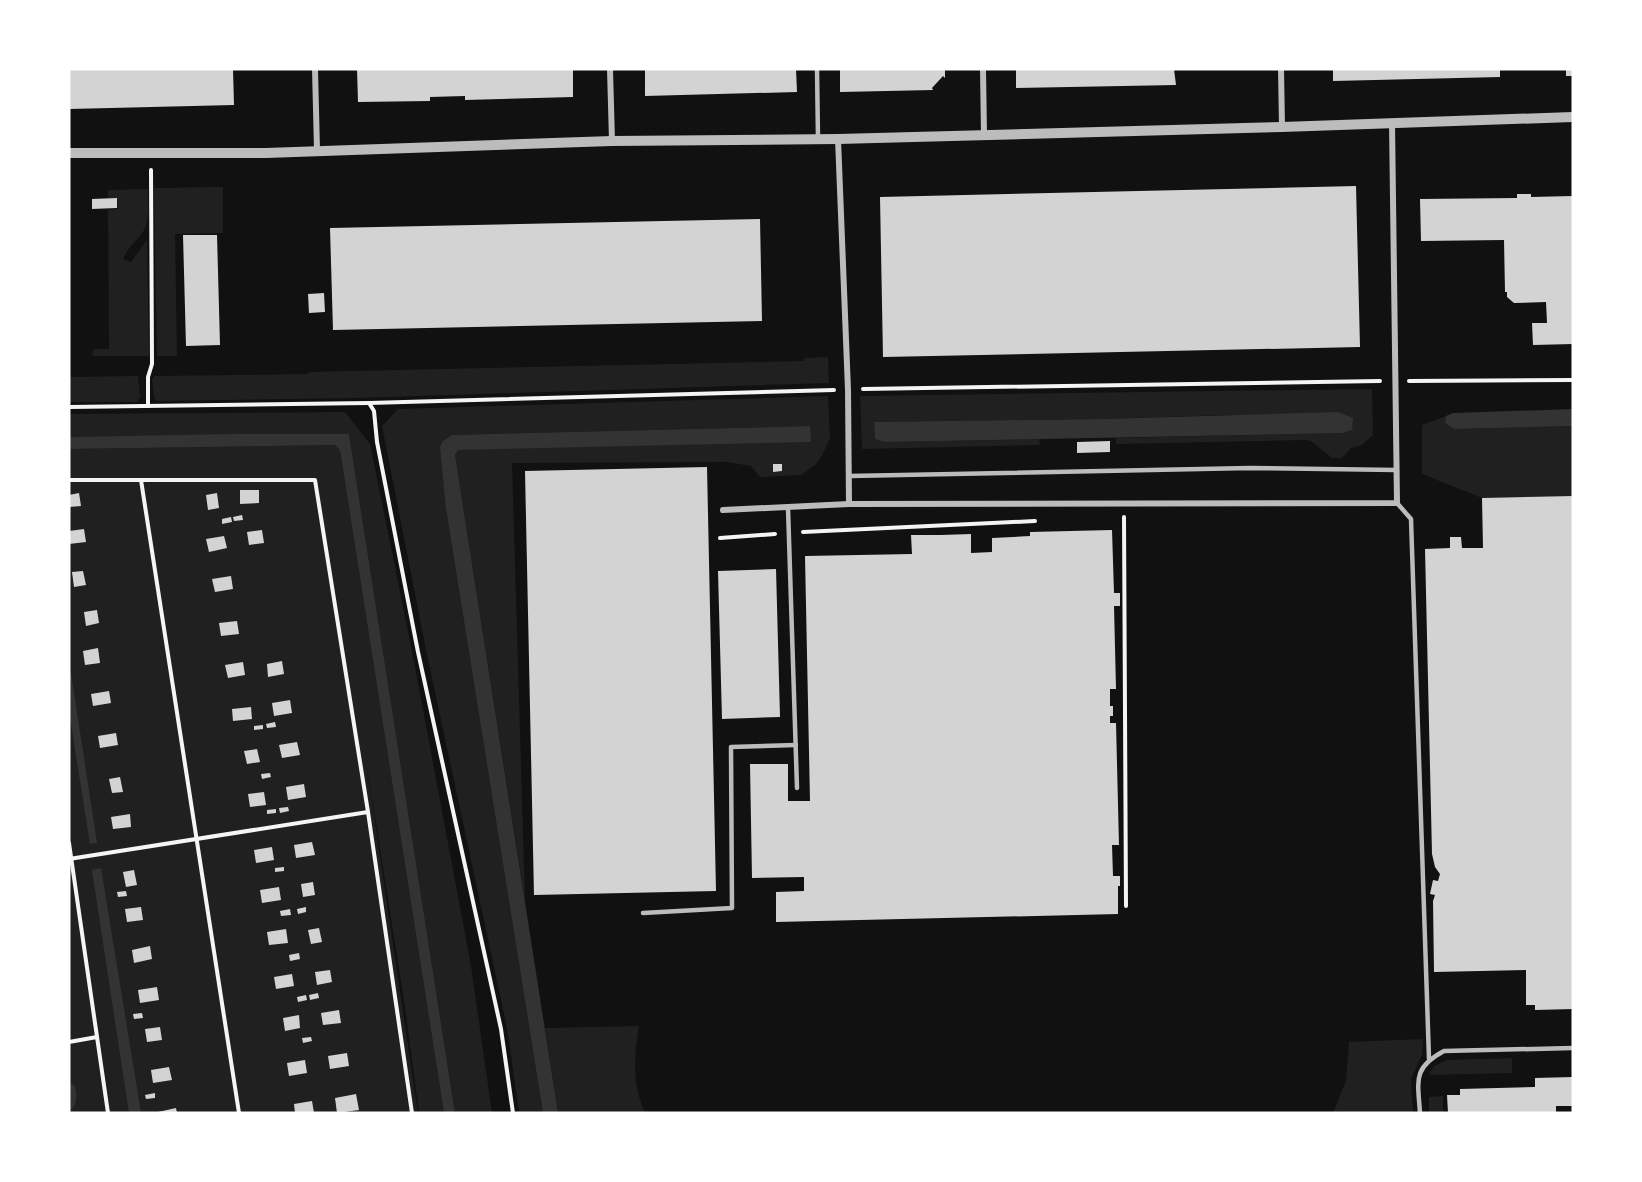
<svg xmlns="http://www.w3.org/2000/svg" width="1642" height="1182" font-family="'Alegreya Sans',sans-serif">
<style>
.green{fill:#202020}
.water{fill:#333}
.building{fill:#d3d3d3}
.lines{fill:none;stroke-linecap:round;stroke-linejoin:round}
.path{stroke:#f5f5f5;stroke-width:4}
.service{stroke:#bcbcbc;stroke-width:4.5}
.minor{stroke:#bcbcbc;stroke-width:6}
.tertiary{stroke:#bcbcbc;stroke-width:10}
</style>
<rect width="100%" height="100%" fill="#111"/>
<g class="green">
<polygon points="223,187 223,233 175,234 177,356 157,356 154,188"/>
<path d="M148 189C148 205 151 223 140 236 134 243 127 249 123 259L131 262 147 240 149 356H94L92 354 94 349H109L108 210 118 209 117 198H108V190Z"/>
<polygon points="828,357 829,383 355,398 157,401 154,398 152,379 155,376 308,374 309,372 804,361 804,358"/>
<polygon points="138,376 140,397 137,402 69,402 69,377"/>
<polygon points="1372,389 1373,435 1362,445 1351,448 1342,458 1332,458 1311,441 1305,440 1116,444 1116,438 1343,433 1352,430 1352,418 1223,415 1103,419 874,422 875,439 885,442 1039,439 1040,445 862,449 860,396"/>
<polygon points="828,396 830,438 822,456 815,465 801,475 760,477 751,466 727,462 512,463 525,900 455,455 458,450 810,426 452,435 443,441 446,509 543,1113 519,1113 507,1028 426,650 382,426 398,409"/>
<polygon points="345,412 370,444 412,651 471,966 492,1113 455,1113 349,434 69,437 69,414"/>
<polygon points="1446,416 1445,423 1454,429 1573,426 1573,496 1482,498 1422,474 1422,425"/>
<polygon points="335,445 340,450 444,1113 419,1113 405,1007 365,754 418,1113 69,1113 69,449"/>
<path d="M639 1026C634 1059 632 1082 645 1113H558L545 1028Z"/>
<polygon points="1423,1039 1422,1055 1411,1079 1413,1113 1333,1113 1346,1081 1349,1042"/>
<polygon points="1512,1058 1512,1073 1429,1075 1434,1066 1447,1060"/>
<polygon points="1443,1096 1443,1113 1429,1113 1429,1097"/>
</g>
<g class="water">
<polygon points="1573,409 1573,426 1454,429 1445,423 1446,416 1453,413"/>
<polygon points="1338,412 1353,418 1352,430 1343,433 885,442 875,439 874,422 1103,419"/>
<polygon points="810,426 811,442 458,450 455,455 558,1113 543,1113 446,509 440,447 443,441 452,435"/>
<polygon points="234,434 349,434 455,1113 444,1113 340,450 335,445 69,449 69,437"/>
<polygon points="69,660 97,843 90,844 69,711"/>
<polygon points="101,868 141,1113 129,1113 92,870"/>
<path d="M69 1082 75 1086C77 1097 77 1105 69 1112Z"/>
</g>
<g class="building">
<polygon points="69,69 233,69 234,105 69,109"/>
<polygon points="357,69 573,69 573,97 465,100 465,96 430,97 430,101 358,102"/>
<polygon points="645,69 796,69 797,92 645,96"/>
<polygon points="840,69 945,69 945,78 943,76 932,88 933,90 840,92"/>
<polygon points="1016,69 1174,69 1176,85 1016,88"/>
<polygon points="1333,69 1500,69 1500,77 1333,81"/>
<rect x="1566" y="69" width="7" height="7"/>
<polygon points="1356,186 1360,347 883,357 880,197"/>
<polygon points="1517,194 1531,194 1531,197 1573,196 1573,344 1533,345 1532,323 1547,323 1546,302 1514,303 1507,297 1507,292 1505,292 1504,240 1421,241 1420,199 1517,198"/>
<polygon points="117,198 117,208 92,209 92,199"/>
<polygon points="760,219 762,321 333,330 330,228"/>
<polygon points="183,235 217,235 220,345 186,346"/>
<polygon points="324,293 325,312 309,313 308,294"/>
<polygon points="1110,441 1110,452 1077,453 1077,442"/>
<polygon points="773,464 782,464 782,471 773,472"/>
<polygon points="707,467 716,891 534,895 525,471"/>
<polygon points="240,490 259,490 259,503 240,504"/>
<polygon points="79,493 81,506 69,507 69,495"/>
<polygon points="217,493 219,508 208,510 206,495"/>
<polygon points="1573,496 1573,1009 1535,1010 1535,1005 1526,1005 1526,970 1434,972 1433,901 1435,895 1430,894 1433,880 1438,881 1440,874 1435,867 1432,854 1425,549 1450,548 1450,537 1461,537 1462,548 1483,548 1482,498"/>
<polygon points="242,515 243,520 234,521 233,517"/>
<polygon points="231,517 232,522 222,524 222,519"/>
<polygon points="84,529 86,542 69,544 69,531"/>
<polygon points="262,530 264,543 249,545 247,532"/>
<polygon points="1112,530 1114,593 1120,593 1120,606 1114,606 1116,689 1110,689 1110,706 1113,706 1113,716 1110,716 1110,723 1116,723 1119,845 1112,845 1113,876 1120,876 1120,886 1118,886 1118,914 776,922 776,892 804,891 804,877 752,878 750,764 788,764 788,801 810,801 805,556 912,554 911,535 941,535 971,534 971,553 992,552 992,538 1030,536 1030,532"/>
<polygon points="224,536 227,548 209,552 206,539"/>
<polygon points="776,569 780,717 722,719 718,571"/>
<polygon points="83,571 86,585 74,587 72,572"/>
<polygon points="231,576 233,589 215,592 212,579"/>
<polygon points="97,610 99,623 86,626 84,612"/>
<polygon points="237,621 239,634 221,636 219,623"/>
<polygon points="98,648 100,663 85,665 83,651"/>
<polygon points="282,661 284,674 268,677 267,664"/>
<polygon points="243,662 245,675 228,678 225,665"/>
<polygon points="109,691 111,703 93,706 91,694"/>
<polygon points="290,700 292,713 274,716 272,703"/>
<polygon points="251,707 252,719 233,721 232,709"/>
<polygon points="275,722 276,727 267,728 266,724"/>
<polygon points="263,725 263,729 254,730 254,726"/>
<polygon points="116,733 118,745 100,748 98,736"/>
<polygon points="297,742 300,755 282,758 279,745"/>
<polygon points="257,749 260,762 247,764 244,751"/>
<polygon points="270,773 271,777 262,779 261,774"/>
<polygon points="120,777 123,792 112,793 109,779"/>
<polygon points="304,784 306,797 288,800 286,787"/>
<polygon points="264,792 266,805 250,807 248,794"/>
<polygon points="288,807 289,811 280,813 279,808"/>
<polygon points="276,809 276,813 267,814 267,810"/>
<polygon points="130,814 131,827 113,829 111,817"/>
<polygon points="312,842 315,855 296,858 294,845"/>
<polygon points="272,847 274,860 256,863 254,850"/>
<polygon points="284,867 284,871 275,872 275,868"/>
<polygon points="134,870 137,885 126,887 123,872"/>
<polygon points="313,882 315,895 303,897 301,884"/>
<polygon points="279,887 281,900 262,903 260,890"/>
<polygon points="126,891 127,896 118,897 117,892"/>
<polygon points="141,907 143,920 127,922 125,909"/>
<polygon points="306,907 306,912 298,914 297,909"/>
<polygon points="290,909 291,915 281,916 280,911"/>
<polygon points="319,928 322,942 311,944 308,930"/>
<polygon points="286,929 288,943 269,945 267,932"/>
<polygon points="150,946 152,959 134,963 132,950"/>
<polygon points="299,953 300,959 290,961 289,955"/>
<polygon points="330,970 332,982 317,985 315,972"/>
<polygon points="292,974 294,986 276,989 274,977"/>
<polygon points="157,987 159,1000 140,1003 138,990"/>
<polygon points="318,993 319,998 310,1000 309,995"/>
<polygon points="306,995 307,1000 298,1002 297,997"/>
<polygon points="339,1010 341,1023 323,1025 321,1013"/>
<polygon points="142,1013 143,1018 134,1019 133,1014"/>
<polygon points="299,1015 300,1028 285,1031 283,1018"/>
<polygon points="160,1027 162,1040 147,1042 145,1029"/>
<polygon points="311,1037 312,1041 303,1043 302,1038"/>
<polygon points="347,1053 349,1066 330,1069 328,1056"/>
<polygon points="305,1060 307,1073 289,1076 287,1063"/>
<polygon points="169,1067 172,1080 153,1083 151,1070"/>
<polygon points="1573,1077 1573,1106 1556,1106 1556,1113 1448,1113 1447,1095 1460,1095 1460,1089 1535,1087 1535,1078"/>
<polygon points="155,1093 155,1098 146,1099 145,1095"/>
<polygon points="356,1094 359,1110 337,1113 335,1098"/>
<polygon points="312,1101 314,1113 295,1113 294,1104"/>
<polygon points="176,1108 177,1113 158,1113 158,1112"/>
</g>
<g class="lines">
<g class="path">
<polyline points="1409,381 1573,380"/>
<polyline points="863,389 1380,381"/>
<polyline points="369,403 374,411 377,442 418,652 501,1029 513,1113"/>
<polyline points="148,406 148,377 152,364 151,170"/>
<polyline points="69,407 369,403 834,390"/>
<polyline points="69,480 315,480 368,812"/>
<polyline points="141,480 239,1113"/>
<polyline points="1124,517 1126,906"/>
<polyline points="803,532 1035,521"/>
<polyline points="720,538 775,534"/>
<polyline points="69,843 108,1113"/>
<polyline points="69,859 368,812 412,1113"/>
<polyline points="69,1042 97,1037"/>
</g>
<g class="service">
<polyline points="817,69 818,139"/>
<polyline points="849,476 1250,468 1397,470"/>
<polyline points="1397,503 1411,519 1429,1059"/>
<polyline points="788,508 797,788"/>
<polyline points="643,913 732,908 731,747 796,745"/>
<path d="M1420 1113C1418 1081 1412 1068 1444 1051L1573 1048"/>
</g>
<g class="minor">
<polyline points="315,69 317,150"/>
<polyline points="610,69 612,141"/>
<polyline points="983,69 984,135"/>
<polyline points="1281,69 1282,127"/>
<polyline points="838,139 848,390 849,504"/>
<polyline points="723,510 849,504 1397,503 1392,122"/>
</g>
<polyline class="tertiary" points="69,153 266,153 612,141 838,139 1282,127 1573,117"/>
</g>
<rect width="1642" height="1182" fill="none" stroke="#ffffff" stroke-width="141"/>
</svg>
